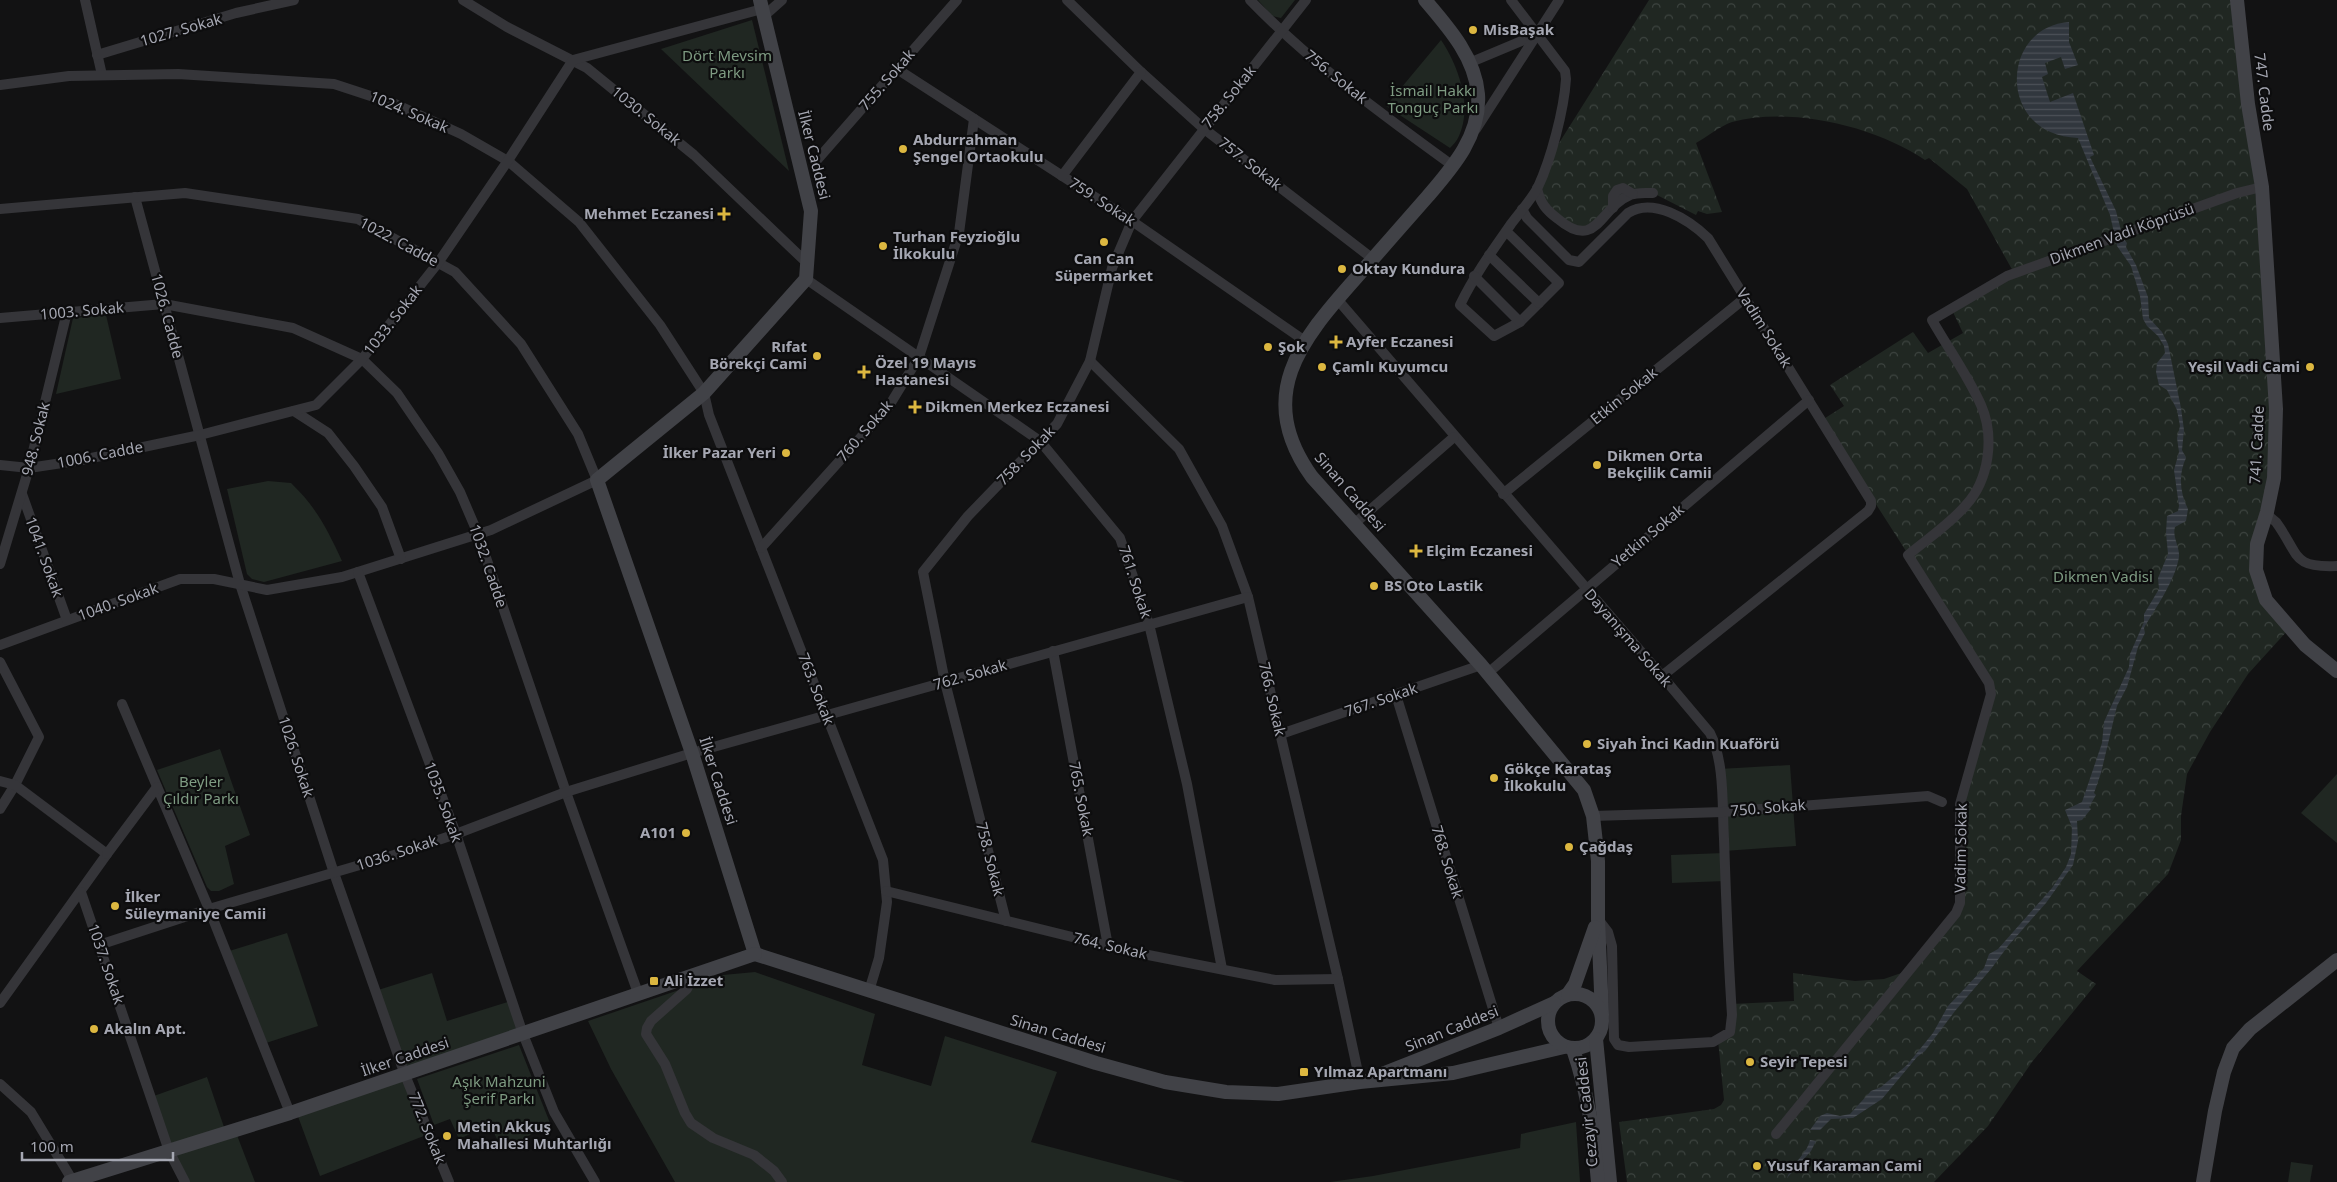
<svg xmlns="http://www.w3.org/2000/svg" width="2337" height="1182" font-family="'Noto Sans',sans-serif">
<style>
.green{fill:#202722}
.forest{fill:url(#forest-crowns)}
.water{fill:url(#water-rules)}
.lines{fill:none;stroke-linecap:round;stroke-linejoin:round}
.street{stroke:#353539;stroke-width:10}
.secondary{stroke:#414247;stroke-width:14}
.poi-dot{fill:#dcb740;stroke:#0d0d0e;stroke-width:2}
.labels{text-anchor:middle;stroke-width:4.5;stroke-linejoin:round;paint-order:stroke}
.street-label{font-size:15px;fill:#a5a7b2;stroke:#0d0d0e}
.poi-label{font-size:15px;font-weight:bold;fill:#a5a7b2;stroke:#0d0d0e;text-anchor:start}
.park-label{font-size:15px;fill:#7e9b82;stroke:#0d0d0e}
</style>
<defs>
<pattern id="forest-crowns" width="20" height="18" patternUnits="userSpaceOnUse" patternTransform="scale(1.25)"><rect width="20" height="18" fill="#202722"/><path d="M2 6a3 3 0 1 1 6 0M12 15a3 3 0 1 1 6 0" fill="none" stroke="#3d4440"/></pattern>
<pattern id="water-rules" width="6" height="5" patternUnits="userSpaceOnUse" patternTransform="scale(1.25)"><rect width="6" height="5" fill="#31373e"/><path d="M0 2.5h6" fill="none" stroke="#4c5158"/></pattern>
</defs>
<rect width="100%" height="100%" fill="#121213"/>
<g class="green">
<polygon points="1258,0 1295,0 1281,18 1272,16"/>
<polygon points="752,20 789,171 661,49"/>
<path d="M1441 40C1458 65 1473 106 1459 136 1457 141 1453 145 1450 148L1386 106Z"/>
<polygon points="106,315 121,379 56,394 73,318"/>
<path d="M268 481 291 483C317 508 327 529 342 561L264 582 252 579 247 574 227 489Z"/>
<polygon points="220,749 250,835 225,846 234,884 219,891 211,891 207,887 157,770"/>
<polygon points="1790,765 1796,846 1724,851 1719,769"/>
<polygon points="2337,774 2337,843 2301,813"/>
<polygon points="1724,853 1726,881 1672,883 1671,855"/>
<polygon points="287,933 318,1026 263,1044 226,952"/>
<polygon points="755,972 875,1014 862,1065 931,1086 945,1036 1057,1072 1031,1142 1185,1182 675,1182 611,1069 588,1021 723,975"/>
<polygon points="432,973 447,1021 511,1001 523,1034 405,1075 429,1134 320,1176 296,1111 405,1075 375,991"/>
<polygon points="519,1045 550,1123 503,1151 490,1125 459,1139 450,1119 434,1125 417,1079"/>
<polygon points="207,1077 226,1133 235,1130 255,1182 185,1182 151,1097"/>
<polygon points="1576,1122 1580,1182 1330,1182 1373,1176 1520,1148 1521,1134"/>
<polygon points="2291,1162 2313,1165 2310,1182 2288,1182"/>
</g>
<path class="forest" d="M1649 0H2237L2276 409 2256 570 2289 629 2248 674 2210 732 2187 774 2181 816V840L2168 874 2077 971 2096 984 2032 1062 1988 1126 1934 1182H1627L1619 1122 1714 1109 1721 1105 1724 1100 1718 1040 1730 1032 1731 1004 1794 1001 1793 973 1855 981 1884 979 1907 971 1956 913 1959 825 1991 694 1913 562 1822 420 1844 406 1830 385 1913 332 1928 353 1963 333 1951 308 2014 273 1967 189 1929 158 1925 160C1875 126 1791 106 1732 122 1720 126 1707 137 1696 143L1722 212 1707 214 1698 211 1696 215 1653 193 1639 192 1582 232 1540 200 1549 159Z"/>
<g class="water">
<path d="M2069 22V42L2078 65 2065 69 2061 57 2045 63 2048 74 2042 77 2050 102 2073 93 2094 155 2090 157 2116 211 2123 238 2127 243 2126 247 2136 265 2148 297 2149 318 2162 332 2168 344 2181 408 2184 430 2182 450 2186 458C2178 475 2180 493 2188 509L2186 521 2175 527C2172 537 2180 547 2179 557 2175 581 2156 607 2144 628L2145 633 2138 647 2127 687 2117 706 2101 773 2094 793 2096 795 2089 807 2091 809 2082 820 2077 821 2078 841 2073 865 2046 903 2008 946 1991 969 1955 1011 1925 1051 1917 1057 1882 1099 1853 1118 1831 1119 1820 1130H1810L1820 1116 1827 1113 1840 1116 1850 1114 1871 1091 1881 1087 1907 1065 1933 1033 1948 1006 1984 968 1989 954 1998 949 2052 888 2066 867 2071 854 2072 827 2065 810 2082 802 2102 743 2104 722 2129 667 2130 654 2144 622V614L2159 589 2158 578 2168 554 2166 533 2167 516 2178 511 2179 506 2174 470 2179 452 2177 438 2180 426 2177 410 2167 390 2159 385 2156 372 2157 363 2165 353 2164 346 2158 336 2147 326 2143 319 2140 296 2131 266 2117 246 2110 215 2078 138C1997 136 1999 27 2069 22Z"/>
<path d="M1810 1140 1816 1141 1811 1151 1787 1178C1793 1161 1806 1156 1810 1140Z"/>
</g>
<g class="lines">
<g class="street">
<polyline points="85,0 102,75"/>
<polyline points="463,0 507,27 587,68 694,155 807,263"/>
<polyline points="1067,0 1141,72 1203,128 1373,259"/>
<path d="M1250 0C1311 63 1382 114 1453 166"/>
<polyline points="764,16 782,0"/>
<polyline points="97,55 236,13 294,0"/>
<polyline points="1469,63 1536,35"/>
<polyline points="897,69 1132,221 1305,341"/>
<polyline points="0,85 69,76 178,74 334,84 395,104 461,134 508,161 579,222 660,325 704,393 709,415 883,860 887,902 879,958 869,991"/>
<polyline points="1476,129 1559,0"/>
<polyline points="817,160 957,0"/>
<polyline points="1062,176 1141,72"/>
<path d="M1537 188C1540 203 1546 210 1558 219 1597 252 1600 207 1630 195 1637 192 1645 193 1653 193"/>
<polyline points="135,197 240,584 334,873 405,1075 449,1182"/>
<polyline points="1613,208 1613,196 1617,190 1623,188 1633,194"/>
<polyline points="0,209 185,193 358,219 455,272 521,344 578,434 597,480 491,530 342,577 267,590 214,579 180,579 0,645"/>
<path d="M1522 209 1527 218 1569 260 1579 262 1628 213C1653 197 1688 219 1708 238L1871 501V506L1868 511 1662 676"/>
<path d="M1506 231 1559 283 1520 322 1494 336 1460 305C1474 276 1492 251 1511 224 1520 212 1531 200 1538 187 1551 159 1564 110 1566 79L1565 71 1511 0"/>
<polyline points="1489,255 1539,303"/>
<polyline points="1474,276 1520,322"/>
<polyline points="806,279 1040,441 1120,538 1149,624 1187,784 1222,969"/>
<path d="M1337 299 1662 676 1710 733C1725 762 1722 807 1724 839 1726 897 1728 956 1732 1015L1730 1032 1713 1042 1629 1047 1618 1045 1614 1039 1612 946 1608 932 1598 919"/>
<polyline points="0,318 164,304 293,328 362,359 397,393 438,453 460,492 478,534 566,792 638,993"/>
<polyline points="1090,361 1179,449 1222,526 1248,597 1338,979 1360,1082"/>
<polyline points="294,411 328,433 354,466 382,507 401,559"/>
<polyline points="0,465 29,468 82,460 200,435 316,405 362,359 438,263 509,159 573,60 762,9"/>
<polyline points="22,494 67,620"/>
<polyline points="1503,494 1745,298"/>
<path d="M2265 518 2270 517 2276 522C2300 555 2291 568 2337 566"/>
<polyline points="1354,524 1454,437"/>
<polyline points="761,548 889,406 919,357 959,233 974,119"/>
<polyline points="0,564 29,468 67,312"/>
<polyline points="358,572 456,834 523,1034 554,1112 595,1182"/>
<polyline points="1053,651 1108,946"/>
<polyline points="0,662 39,737 15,785 0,809"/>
<polyline points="1488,673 1809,400"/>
<polyline points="1396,695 1499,1028"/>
<polyline points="122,704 209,909 290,1113"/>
<polyline points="1281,734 1481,665"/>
<polyline points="0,781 15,785 107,854 0,1003"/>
<polyline points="1593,816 1723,812 1928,796 1942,802"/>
<polyline points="107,854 157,787"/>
<polyline points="886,891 1133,952 1275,980 1338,979"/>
<polyline points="81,892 169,1151 185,1182"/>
<polyline points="1006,921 945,682 923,572 968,516 1057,424 1090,361 1112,268 1132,221 1306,0"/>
<polyline points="99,945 209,909 394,855 456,834 566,792 692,753 1248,597"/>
<polyline points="694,974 687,989 651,1021 647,1028 646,1034 665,1064 685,1113 691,1123 713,1138 754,1155 774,1171 782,1182"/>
<polyline points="0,1084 31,1112 73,1181"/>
<path d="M1776 1134 1956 913 1960 903V804L1991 694 1989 683 1908 555C1927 539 1950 524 1966 505 1989 480 1995 437 1981 405 1968 376 1948 348 1932 320L2007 276 2237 193 2262 187"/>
</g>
<g class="secondary">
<path d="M1425 0C1448 27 1475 57 1478 94 1481 135 1453 167 1428 196 1404 223 1380 251 1356 278 1300 341 1254 396 1312 477L1481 665 1584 790 1593 816 1598 861V919L1602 1015"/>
<polyline points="2237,0 2248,104 2262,187 2276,409 2274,478 2267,512 2257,544 2256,570 2266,600 2305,645 2337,671"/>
<polyline points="755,954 692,753 597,480 704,393 806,279 811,211 760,0"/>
<polyline points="755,954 1096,1063 1165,1082 1226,1092 1278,1094 1360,1082 1453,1073 1564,1047"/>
<circle cx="1575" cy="1021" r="27"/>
<polyline points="1568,994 1575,984 1595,927"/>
<polyline points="1596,1039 1610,1182"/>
<path d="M1573 1049C1588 1093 1594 1136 1598 1182"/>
<polyline points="1377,1076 1499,1028 1554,1003"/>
<polyline points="69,1182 290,1113 755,954"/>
<polyline points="2203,1182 2215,1111 2224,1072 2233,1048 2250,1029 2337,960"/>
</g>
</g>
<g class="poi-dot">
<circle cx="1473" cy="30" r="5"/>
<circle cx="903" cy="149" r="5"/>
<path d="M721.5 206.5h5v5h5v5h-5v5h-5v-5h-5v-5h5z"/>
<circle cx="1104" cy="242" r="5"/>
<circle cx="883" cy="246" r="5"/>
<circle cx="1342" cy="269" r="5"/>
<path d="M1333.5 334.5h5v5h5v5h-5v5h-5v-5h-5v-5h5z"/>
<circle cx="1268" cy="347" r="5"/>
<circle cx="817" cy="356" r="5"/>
<circle cx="1322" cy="367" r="5"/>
<circle cx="2310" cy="367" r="5"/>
<path d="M861.5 364.5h5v5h5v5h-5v5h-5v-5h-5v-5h5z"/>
<path d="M912.5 399.5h5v5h5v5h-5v5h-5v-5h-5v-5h5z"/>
<circle cx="786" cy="453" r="5"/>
<circle cx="1597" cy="465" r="5"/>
<path d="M1413.5 543.5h5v5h5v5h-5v5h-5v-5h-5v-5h5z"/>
<circle cx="1374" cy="586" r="5"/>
<circle cx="1587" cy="744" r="5"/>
<circle cx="1494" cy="778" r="5"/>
<circle cx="686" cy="833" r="5"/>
<circle cx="1569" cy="847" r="5"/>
<circle cx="115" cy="906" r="5"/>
<rect x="649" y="976" width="10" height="10" rx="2.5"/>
<circle cx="94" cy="1029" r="5"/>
<circle cx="1750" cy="1062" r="5"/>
<rect x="1299" y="1067" width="10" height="10" rx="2.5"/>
<circle cx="447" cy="1136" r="5"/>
<circle cx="1757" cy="1166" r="5"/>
</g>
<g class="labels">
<g class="street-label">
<text transform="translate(181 30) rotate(-16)" y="5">1027. Sokak</text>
<text transform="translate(1336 77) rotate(39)" y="5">756. Sokak</text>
<text transform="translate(887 80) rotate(-49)" y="5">755. Sokak</text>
<text transform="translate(2264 92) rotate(83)" y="5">747. Cadde</text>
<text transform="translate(1229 97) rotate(-51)" y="5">758. Sokak</text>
<text transform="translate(409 112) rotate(23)" y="5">1024. Sokak</text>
<text transform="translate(646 116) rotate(39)" y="5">1030. Sokak</text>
<text transform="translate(814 155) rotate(76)" y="5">İlker Caddesi</text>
<text transform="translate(1250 164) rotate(38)" y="5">757. Sokak</text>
<text transform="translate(1102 202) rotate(33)" y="5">759. Sokak</text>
<text transform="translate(2122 234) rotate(-20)" y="5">Dikmen Vadi Köprüsü</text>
<text transform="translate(399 242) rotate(28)" y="5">1022. Cadde</text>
<text transform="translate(82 311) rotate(-5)" y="5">1003. Sokak</text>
<text transform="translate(167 316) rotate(75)" y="5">1026. Cadde</text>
<text transform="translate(393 320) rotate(-52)" y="5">1033. Sokak</text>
<text transform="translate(1764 328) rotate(58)" y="5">Vadim Sokak</text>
<text transform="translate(1624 396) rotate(-39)" y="5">Etkin Sokak</text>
<text transform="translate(865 431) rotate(-49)" y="5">760. Sokak</text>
<text transform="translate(36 439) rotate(-76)" y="5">948. Sokak</text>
<text transform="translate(2257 445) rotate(-87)" y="5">741. Cadde</text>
<text transform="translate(100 455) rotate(-11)" y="5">1006. Cadde</text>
<text transform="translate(1026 456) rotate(-46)" y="5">758. Sokak</text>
<text transform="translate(1350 492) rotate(49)" y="5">Sinan Caddesi</text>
<text transform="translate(1648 536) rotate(-40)" y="5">Yetkin Sokak</text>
<text transform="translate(44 557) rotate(70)" y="5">1041. Sokak</text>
<text transform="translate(488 566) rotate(71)" y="5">1032. Cadde</text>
<text transform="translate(1135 582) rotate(72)" y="5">761. Sokak</text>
<text transform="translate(118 602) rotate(-20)" y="5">1040. Sokak</text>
<text transform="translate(1628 638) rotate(49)" y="5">Dayanışma Sokak</text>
<text transform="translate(970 675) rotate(-16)" y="5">762. Sokak</text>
<text transform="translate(816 689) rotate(69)" y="5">763. Sokak</text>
<text transform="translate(1272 699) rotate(77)" y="5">766. Sokak</text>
<text transform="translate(1381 700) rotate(-19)" y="5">767. Sokak</text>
<text transform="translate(296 757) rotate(72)" y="5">1026. Sokak</text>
<text transform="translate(718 781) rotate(72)" y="5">İlker Caddesi</text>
<text transform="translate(1081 799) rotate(79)" y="5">765. Sokak</text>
<text transform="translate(443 802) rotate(70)" y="5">1035. Sokak</text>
<text transform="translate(1768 808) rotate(-5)" y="5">750. Sokak</text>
<text transform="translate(1961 848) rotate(-89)" y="5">Vadim Sokak</text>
<text transform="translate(397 853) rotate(-18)" y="5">1036. Sokak</text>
<text transform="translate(990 859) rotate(76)" y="5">758. Sokak</text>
<text transform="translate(1447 862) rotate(73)" y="5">768. Sokak</text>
<text transform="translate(1110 946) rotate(13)" y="5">764. Sokak</text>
<text transform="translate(106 964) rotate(71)" y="5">1037. Sokak</text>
<text transform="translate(1452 1029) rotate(-22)" y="5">Sinan Caddesi</text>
<text transform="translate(1058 1034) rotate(17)" y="5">Sinan Caddesi</text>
<text transform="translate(405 1057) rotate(-19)" y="5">İlker Caddesi</text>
<text transform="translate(1587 1112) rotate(-96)" y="5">Cezayir Caddesi</text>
<text transform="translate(427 1128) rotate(68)" y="5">772. Sokak</text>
</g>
<g class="poi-label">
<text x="1483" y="35">MisBaşak</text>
<text x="913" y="145">Abdurrahman<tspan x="913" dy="17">Şengel Ortaokulu</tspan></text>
<text x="714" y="219" text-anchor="end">Mehmet Eczanesi</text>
<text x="893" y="242">Turhan Feyzioğlu<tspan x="893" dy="17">İlkokulu</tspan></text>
<text x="1104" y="264" text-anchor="middle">Can Can<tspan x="1104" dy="17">Süpermarket</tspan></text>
<text x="1352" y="274">Oktay Kundura</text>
<text x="1346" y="347">Ayfer Eczanesi</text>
<text x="807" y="352" text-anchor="end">Rıfat<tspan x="807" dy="17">Börekçi Cami</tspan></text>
<text x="1278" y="352">Şok</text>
<text x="875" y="368">Özel 19 Mayıs<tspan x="875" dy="17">Hastanesi</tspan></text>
<text x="1332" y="372">Çamlı Kuyumcu</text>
<text x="2300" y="372" text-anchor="end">Yeşil Vadi Cami</text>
<text x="925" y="412">Dikmen Merkez Eczanesi</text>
<text x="776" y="458" text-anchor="end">İlker Pazar Yeri</text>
<text x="1607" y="461">Dikmen Orta<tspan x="1607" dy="17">Bekçilik Camii</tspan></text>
<text x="1426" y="556">Elçim Eczanesi</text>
<text x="1384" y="591">BS Oto Lastik</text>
<text x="1597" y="749">Siyah İnci Kadın Kuaförü</text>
<text x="1504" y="774">Gökçe Karataş<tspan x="1504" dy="17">İlkokulu</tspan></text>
<text x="676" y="838" text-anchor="end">A101</text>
<text x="1579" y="852">Çağdaş</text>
<text x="125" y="902">İlker<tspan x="125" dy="17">Süleymaniye Camii</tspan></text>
<text x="664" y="986">Ali İzzet</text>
<text x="104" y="1034">Akalın Apt.</text>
<text x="1760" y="1067">Seyir Tepesi</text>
<text x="1314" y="1077">Yılmaz Apartmanı</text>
<text x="457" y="1132">Metin Akkuş<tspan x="457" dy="17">Mahallesi Muhtarlığı</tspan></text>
<text x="1767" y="1171">Yusuf Karaman Cami</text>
</g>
<g class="park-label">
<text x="727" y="61">Dört Mevsim<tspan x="727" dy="17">Parkı</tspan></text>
<text x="1433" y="96">İsmail Hakkı<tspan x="1433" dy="17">Tonguç Parkı</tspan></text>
<text x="2103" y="582">Dikmen Vadisi</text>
<text x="201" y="787">Beyler<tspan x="201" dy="17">Çıldır Parkı</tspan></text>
<text x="499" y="1087">Aşık Mahzuni<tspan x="499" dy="17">Şerif Parkı</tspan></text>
</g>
</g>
<path d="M22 1152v8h151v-8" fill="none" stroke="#a5a7b2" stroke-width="2.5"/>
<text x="30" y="1152" font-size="15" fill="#a5a7b2" stroke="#0d0d0e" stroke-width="4" paint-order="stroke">100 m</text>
</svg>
